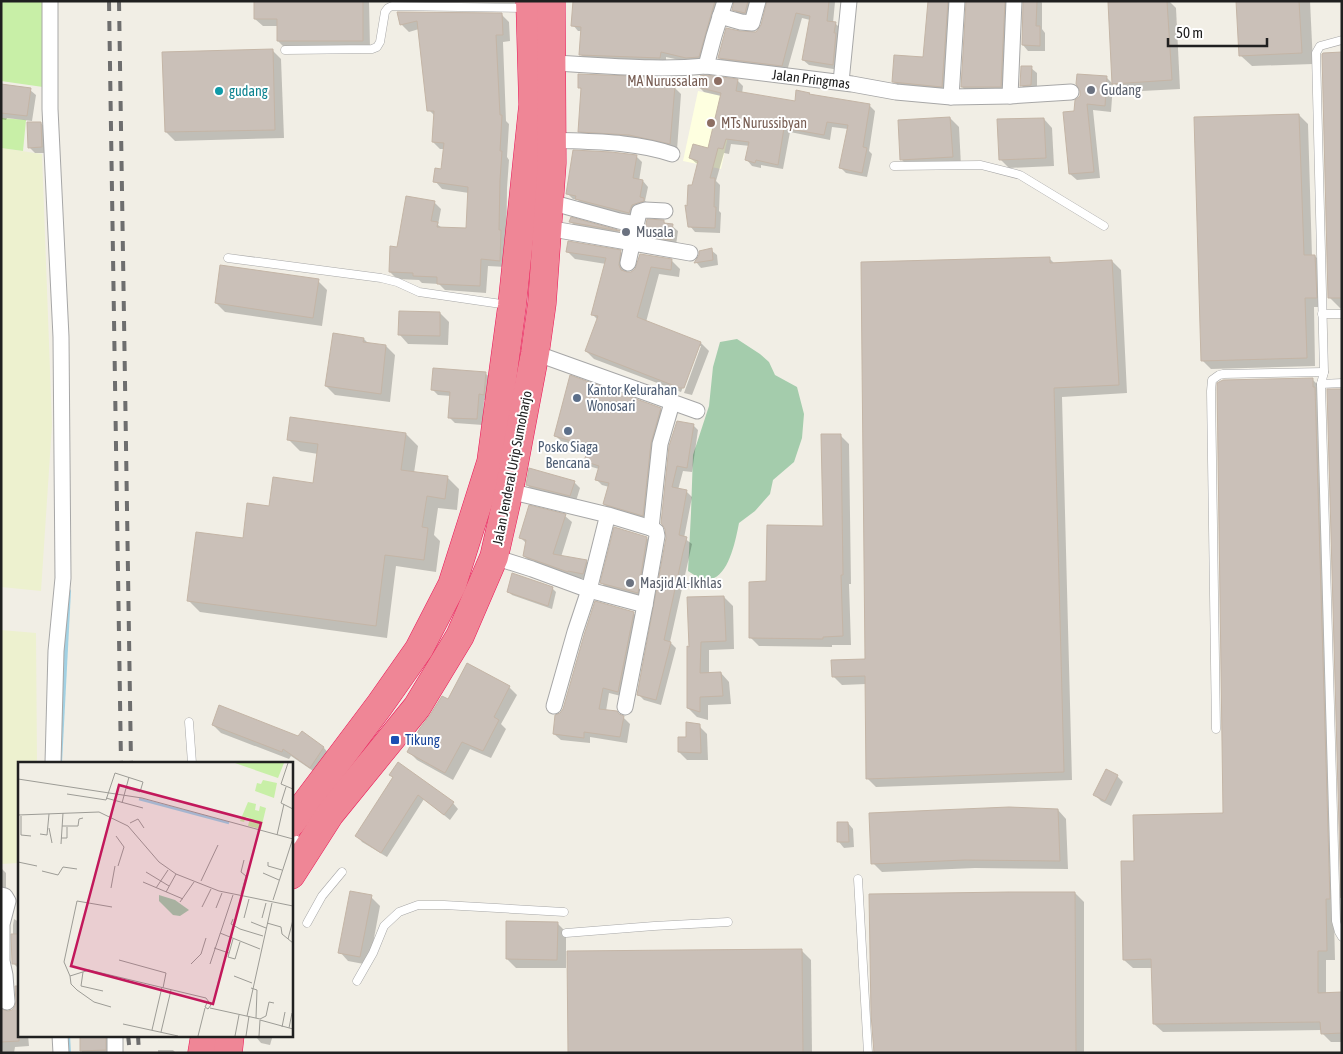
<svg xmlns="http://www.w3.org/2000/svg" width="1343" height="1054" font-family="'Asap Condensed',sans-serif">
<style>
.education{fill:#feffe0}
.farmland{fill:#edf1cf}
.grass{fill:#c8efa7}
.cemetery{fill:#a4ccac}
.shadow{fill:#0003}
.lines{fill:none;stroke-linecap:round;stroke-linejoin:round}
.stream{stroke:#a2d1e3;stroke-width:4}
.building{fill:#cac0b8;stroke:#c4b5a6}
.lane-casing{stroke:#a7a7a7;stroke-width:9}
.street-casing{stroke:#a7a7a7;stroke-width:17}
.highway-casing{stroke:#eb1657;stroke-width:29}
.lane{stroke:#fff;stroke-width:8}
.street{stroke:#fff;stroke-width:15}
.highway{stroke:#ef8696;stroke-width:28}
.rail{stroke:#6e6e6e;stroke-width:4;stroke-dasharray:10 10;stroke-linecap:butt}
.education-dot{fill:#8d6e63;stroke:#fff;stroke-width:2}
.worship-dot{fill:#6b7280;stroke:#fff;stroke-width:2}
.culture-dot{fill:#0f9aa8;stroke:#fff;stroke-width:2}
.service-dot{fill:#5c6f8a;stroke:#fff;stroke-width:2}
.transit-dot{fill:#1a4fb4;stroke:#fff;stroke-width:2}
.labels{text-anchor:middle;stroke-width:4;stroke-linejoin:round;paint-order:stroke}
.street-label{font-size:14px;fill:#202020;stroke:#fff}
.education-label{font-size:14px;fill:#785e54;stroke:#fff;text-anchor:end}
.worship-label{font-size:14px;fill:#5b616d;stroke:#fff;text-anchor:start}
.culture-label{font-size:14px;fill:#0d838f;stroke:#fff;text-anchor:start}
.service-label{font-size:14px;fill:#4e5e75;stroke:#fff;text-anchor:start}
.transit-label{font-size:14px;fill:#164399;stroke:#fff;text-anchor:start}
.inset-river{fill:none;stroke:#a2d1e3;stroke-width:2.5}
.inset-road{fill:none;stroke:#9d9c96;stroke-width:1}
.view{fill:#c2185b;fill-opacity:0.15;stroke:#c2185b;stroke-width:2.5}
.inset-edge{fill:none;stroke:#202020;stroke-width:2.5}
</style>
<rect width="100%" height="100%" fill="#f1eee5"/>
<polygon class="education" points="698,91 736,99 721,169 683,161"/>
<g class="farmland">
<polygon points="1,148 42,154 52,425 41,591 1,587"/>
<polygon points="1,630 36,633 37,763 19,763 19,863 1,864"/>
</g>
<g class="grass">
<polygon points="1,1 42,1 43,87 1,81"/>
<polygon points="1,118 26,120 23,151 1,148"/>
</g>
<path class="cemetery" d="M737 339 760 354 769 362 775 375 797 387 804 414 802 438 794 462 773 480 770 494 755 511 739 523C736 538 730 571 714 578 711 579 706 579 702 580L688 571 691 513 693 455 709 406 713 367 720 342Z"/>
<g class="shadow">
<polygon points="255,1 369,1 370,48 285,48 278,41 278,26 263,26 255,19"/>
<polygon points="399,1 414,1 415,8 405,7"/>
<polygon points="574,1 723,1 704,62 693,63 666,57 666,64 586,60 580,54 582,31 578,31 573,25"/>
<polygon points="735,1 756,1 751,18 739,15 733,9"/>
<polygon points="768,1 846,1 835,2 833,23 835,23 841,29 839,70 809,65 803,60 810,20 802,18 787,71 725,63 719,58 738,32 756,33 760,30"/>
<polygon points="929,1 955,1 948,92 899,87 893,81 924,59"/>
<polygon points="968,1 1012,1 1006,92 968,93 962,87"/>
<polygon points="1025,1 1041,1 1042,3 1042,29 1045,33 1045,51 1028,51 1023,45"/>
<polygon points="1136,1 1169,1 1176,8 1180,89 1123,92 1114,83 1109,3"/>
<polygon points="1237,1 1310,1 1313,64 1252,66 1240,55"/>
<polygon points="398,13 502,15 509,22 510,41 503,42 506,121 509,124 507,157 509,160 507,188 506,267 488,266 486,293 445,290 439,284 422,283 419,280 397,279 390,272 398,248 434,202 441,209 438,225 442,228 467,230 469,193 442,189 435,181 442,170 445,149 440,149 433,142 435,116 429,110 419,29 409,32 402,25"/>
<polygon points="272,50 281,59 284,138 175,141 166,132"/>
<polygon points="1342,54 1342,309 1341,309 1329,297"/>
<polygon points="1031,68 1037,73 1037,90 1027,91 1021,85"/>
<polygon points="706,77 738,81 743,86 742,94 796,102 797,92 809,94 811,96 869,105 875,111 869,151 872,154 867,177 846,173 840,167 848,129 832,127 830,140 790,132 783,169 761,165 761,168 752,166 747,160 750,146 731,144 729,154 724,153 716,181 720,185 719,211 721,213 720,233 695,232 690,226 688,207 698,164 696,163 690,158 709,150 721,96 704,92 699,87"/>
<polygon points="658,78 665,85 665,87 674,87 681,94 677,150 586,138 579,131 582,90 579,87"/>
<polygon points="1107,78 1113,84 1111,112 1093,110 1100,178 1077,180 1070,174 1075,112"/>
<polygon points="1,85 30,90 36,95 32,121 7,118 6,120 1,119"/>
<polygon points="1299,115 1308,124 1312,257 1315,256 1324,265 1325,307 1314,307 1315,366 1211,369 1202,360"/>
<polygon points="950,118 959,127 961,166 911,169 902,160"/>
<polygon points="1044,119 1052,128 1054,166 1009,168 1000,159"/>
<polygon points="41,123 46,129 48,153 35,153 29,147"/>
<polygon points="636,156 642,162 639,181 643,181 648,187 645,201 649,204 635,218 582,204 578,200 573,199 568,194"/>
<polygon points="572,219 625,233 628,236 576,227 571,222"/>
<polygon points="664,222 667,225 672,226 678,231 676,245 651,241 645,235"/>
<polygon points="711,250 717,255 718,265 701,268 696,262"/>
<polygon points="567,251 621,252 629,260 627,273 672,261 680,269 679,277 659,274 646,322 701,343 709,351 692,395 684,393 701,346 699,346 681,392 594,359 586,351 598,320 592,314 606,264 575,259"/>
<polygon points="1049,258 1055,264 1112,261 1121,270 1127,393 1062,397 1072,780 876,787 867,778 866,684 842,685 833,676 866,660"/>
<polygon points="318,281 327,290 322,326 225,312 216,303"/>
<polygon points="440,313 449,322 448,345 408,344 400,335"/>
<polygon points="364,339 369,344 386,346 395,355 390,402 335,395 326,386"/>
<polygon points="434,370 486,374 492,379 490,400 484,400 483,425 455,423 449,417 451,396 438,395 432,389"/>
<polygon points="1312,379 1321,388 1335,960 1326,960 1326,994 1342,994 1342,1042 1331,1042 1322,1033 1322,1030 1163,1032 1154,1024 1153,968 1133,968 1124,960 1136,862 1224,814"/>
<polygon points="1342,390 1342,881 1328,391"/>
<polygon points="660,409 666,415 648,521 610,510 604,504 609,487 602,485 596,479 599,469 592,467 586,461 590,449 561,441 555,435"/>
<polygon points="693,425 698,430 692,472 683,471 678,490 686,491 692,497 684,538 692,544 670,642 676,648 661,705 644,700 638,694 668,538 670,446"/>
<polygon points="406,434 418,446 414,473 447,477 459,489 457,510 438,508 434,535 440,541 436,572 396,566 387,638 200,612 188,600 244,540 270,507 314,484 318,454 300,451 288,439"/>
<polygon points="840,435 849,444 851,584 849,584 851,645 832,645 832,647 759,646 750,637 767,583 824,527"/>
<polygon points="574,482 580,488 576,501 533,491 527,485"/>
<polygon points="565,516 572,522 561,557 586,561 593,568 590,580 575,577 531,563 524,556 527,544 520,537"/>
<polygon points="647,538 651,543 642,597 606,588 602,583"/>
<polygon points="552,588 556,592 552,609 512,595 508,591"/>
<polygon points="724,597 733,606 734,649 709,650 709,674 721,673 729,682 731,704 708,705 708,720 697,717 688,708 688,648"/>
<polygon points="633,613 640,619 625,697 609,693 606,711 623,717 630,724 627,743 590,737 590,743 561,740 554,734 561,714"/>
<polygon points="509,687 517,695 501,724 506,729 491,758 470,749 453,780 417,760 409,752 448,700"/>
<polygon points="213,725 299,738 302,733 324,748 331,756 319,775 291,756 289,759 221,733"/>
<polygon points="699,726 707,734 708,760 687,760 679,752 688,738"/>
<polygon points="1117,776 1123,782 1111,806 1101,801 1095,795"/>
<polygon points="394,778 453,803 458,809 450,820 424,799 387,857 362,842 357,836"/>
<polygon points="1058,810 1066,819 1068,869 975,868 882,872 873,863"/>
<polygon points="848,823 853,829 854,847 844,848 839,842"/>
<polygon points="1,868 6,873 6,891 1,893"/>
<polygon points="1075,893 1084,902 1084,1053 875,1053"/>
<polygon points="371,897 380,906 369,965 348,961 340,952"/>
<polygon points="14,919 19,922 19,969 13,963 13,925"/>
<polygon points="557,923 566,932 566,968 516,968 507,959"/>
<polygon points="802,951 811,960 812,1053 569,1053"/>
<polygon points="1,993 4,1012 19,1035 28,1035 29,1046 15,1047 14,1053 1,1053"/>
<polygon points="81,1035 112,1035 111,1053 82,1053"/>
<polygon points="256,1035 273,1035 270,1045 261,1043 256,1037"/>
<polygon points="158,1050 173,1050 176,1053 158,1053"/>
</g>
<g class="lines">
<g class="stream">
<polyline points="60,763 69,591"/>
<polyline points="68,1035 69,1053"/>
</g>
</g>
<g class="building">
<polygon points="254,1 363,1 363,41 277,41 277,19 254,19"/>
<polygon points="573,1 715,1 699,57 686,58 661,52 660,58 579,55 581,27 571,26"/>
<polygon points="734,1 748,1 745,13 732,10"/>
<polygon points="767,1 829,1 827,21 836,22 834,33 836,33 833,65 802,60 810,16 796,13 782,66 718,58 726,28 740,31 756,32 761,25"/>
<polygon points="928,1 948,1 942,87 892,82 894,55 923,57"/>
<polygon points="966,1 1005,1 1001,87 961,87"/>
<polygon points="1023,1 1037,1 1036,26 1040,26 1040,46 1022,45"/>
<polygon points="1167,1 1172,80 1112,84 1108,2"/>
<polygon points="1236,1 1299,1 1302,53 1239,56"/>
<polygon points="397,12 502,13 503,35 496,35 500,115 502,115 500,151 502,151 500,180 499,230 501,230 500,261 481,259 480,286 437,284 437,277 413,276 413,273 389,272 390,246 397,247 406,196 435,201 431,221 438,222 437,227 466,228 468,187 433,182 435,168 441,169 444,143 432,142 434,111 427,111 417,21 400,25"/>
<polygon points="273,49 275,130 165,132 162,52"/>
<polygon points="1342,52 1342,298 1328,298 1322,54 1323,53"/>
<polygon points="1021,66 1032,66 1031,85 1020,86"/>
<polygon points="578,74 659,77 658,85 675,86 670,144 629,135 578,132 581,88 578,88"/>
<polygon points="1077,74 1107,76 1105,106 1087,104 1094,172 1069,174 1063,112 1074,111 1075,100 1080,96 1080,91 1076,84"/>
<polygon points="706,75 738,79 736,91 795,101 796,90 810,93 809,94 870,104 863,147 867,148 862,173 839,168 848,125 827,122 824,135 784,128 778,165 756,160 755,163 745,160 749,142 726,139 723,149 718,148 710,178 715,178 714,207 716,207 715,228 688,227 685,205 687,206 688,185 692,185 698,161 689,158 693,144 708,148 721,93 697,87 700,76"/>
<polygon points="1,84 31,88 27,116 1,113"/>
<polygon points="1299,114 1304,255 1315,255 1317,298 1305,298 1307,358 1201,361 1194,117"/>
<polygon points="950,117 953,157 900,160 898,120"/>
<polygon points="1044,118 1046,158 999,160 997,119"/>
<polygon points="27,122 41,122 42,147 28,148"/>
<polygon points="573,150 611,152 637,155 633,178 643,180 640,197 644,198 644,201 632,205 629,213 575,199 576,196 566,194"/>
<polygon points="571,217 625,232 569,222"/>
<polygon points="647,219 664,220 664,223 673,224 671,240 644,235"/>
<polygon points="568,241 621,250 619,265 621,270 627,272 631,272 635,269 640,254 672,259 671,270 651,267 637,317 701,342 684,388 680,388 585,351 598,316 591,315 606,258 566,252"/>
<polygon points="712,248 713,260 694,263 699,255 699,251"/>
<polygon points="1050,257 1050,263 1112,260 1119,385 1054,388 1064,772 866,779 865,676 832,677 831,660 865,659 861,262"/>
<polygon points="220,265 319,279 313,318 215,303"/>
<polygon points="399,311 440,312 440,336 398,335"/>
<polygon points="333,333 364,338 363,342 386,345 381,394 325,386"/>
<polygon points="433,368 486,372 484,395 479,394 477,419 448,418 450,392 431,390"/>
<polygon points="570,375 661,408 651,443 643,516 603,504 609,483 595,480 599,466 584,461 589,446 554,436"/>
<polygon points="1313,378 1313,387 1315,387 1330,899 1326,899 1327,951 1318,951 1318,993 1342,992 1342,1033 1321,1034 1320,1022 1153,1024 1151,959 1123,960 1121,861 1134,861 1133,815 1223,813 1217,383 1223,380"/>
<polygon points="1327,389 1342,389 1341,898"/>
<polygon points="290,417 406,433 401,470 448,476 445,499 427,496 422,527 428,528 424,560 385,555 376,626 187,601 196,532 243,538 247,503 269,506 273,477 313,483 318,444 287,440"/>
<polygon points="677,421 694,424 687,468 677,466 672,487 687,490 679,535 687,537 683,552 664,640 671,642 656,700 637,695 666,538 665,529 661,523 669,446"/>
<polygon points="821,434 841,434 843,575 841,575 843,636 823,637 823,639 749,638 749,582 766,581 767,525 823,526"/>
<polygon points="529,468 575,481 570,496 526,485"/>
<polygon points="529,505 566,514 553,554 587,560 583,574 568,571 568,572 523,556 526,540 519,538"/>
<polygon points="614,527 647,537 638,593 600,583"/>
<polygon points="512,573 553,587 548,606 507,592"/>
<polygon points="724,596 726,641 701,642 700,673 721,672 723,696 700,697 700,712 687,708 687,646 689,647 687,597"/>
<polygon points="595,601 634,612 618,692 603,688 599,709 617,711 619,714 624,716 620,737 584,732 584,738 553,734 555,715 560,713 563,709 584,635"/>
<polygon points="467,663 510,686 494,717 499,720 483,751 462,742 445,773 407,752 420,728 430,715 442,696 448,699"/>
<polygon points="219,705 298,736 302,731 324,747 310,768 283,749 282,752 212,725"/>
<polygon points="686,722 700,724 701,753 678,752 678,737 686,737"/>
<polygon points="398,762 454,802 444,815 418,795 381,853 355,836 393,777 389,775"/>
<polygon points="1106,769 1118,775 1105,801 1093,795"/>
<polygon points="1009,807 1058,809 1060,861 965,860 871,864 869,813"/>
<polygon points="837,822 848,822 849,842 837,842"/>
<polygon points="350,891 372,895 360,957 338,953"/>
<polygon points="1009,892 1075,892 1076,1053 874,1053 871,1014 869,894"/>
<polygon points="506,921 558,922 557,960 506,959"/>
<polygon points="11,934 19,934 19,964 12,964"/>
<polygon points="802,949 803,1053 568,1053 567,951"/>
<polygon points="15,986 19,986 19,1041 1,1042 1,1009 8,1011 12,1010 15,1006 16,1001"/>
<polygon points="80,1035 106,1035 106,1050 80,1051"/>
</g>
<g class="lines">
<defs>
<g id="lane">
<polyline points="1342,40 1320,46 1316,53 1324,372 1321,384 1336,921 1339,932 1342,937"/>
<polyline points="285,50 372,49 377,47 380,42 385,12 388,8 392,6 525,8"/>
<polyline points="894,166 981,165 1020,175 1104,226"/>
<polyline points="228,258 381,278 397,282 419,292 508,305"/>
<polyline points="1322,314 1342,314"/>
<polyline points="1321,384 1342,383"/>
<polyline points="189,722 192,763"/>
<polyline points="1216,729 1211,391 1212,380 1219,375 1223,374 1324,372"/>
<polyline points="291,836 304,846"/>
<polyline points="858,879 868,1053"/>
<polyline points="307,923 322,896 342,872"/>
<polyline points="566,933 654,926 728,922"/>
<polyline points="357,981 373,953 384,926 399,912 418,905 444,905 564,912"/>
</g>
<g id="street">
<polyline points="50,1 50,109 61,337 63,578 56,651 53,763"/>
<polyline points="720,16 741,22 752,23 758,1"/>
<path d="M551 63C603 65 655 71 706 66L852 84 896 92 951 97 1010 96 1071 92"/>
<polyline points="706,66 714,36 725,1"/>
<polyline points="841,82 849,1"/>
<polyline points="1010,96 1014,1"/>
<polyline points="951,97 957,1"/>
<path d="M551 140C592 142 633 141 672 154"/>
<polyline points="550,202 619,221 636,224"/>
<polyline points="547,228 690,253"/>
<polyline points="628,263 639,212 645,210 665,211"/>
<polyline points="535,353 697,411"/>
<polyline points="509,491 608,515 651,528"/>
<polyline points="494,557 532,569 589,590 645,605"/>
<polyline points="554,706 575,632 589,590 606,522"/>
<polyline points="625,707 645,605 657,536 656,531 651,528 660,444 672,403"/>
<polyline points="1,895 5,896 8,901 2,924 2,961 5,975 7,1002"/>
<polyline points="60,1035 61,1053"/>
<polyline points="115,1035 115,1053"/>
</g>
<g id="highway">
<polyline points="291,823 379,706 419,649 452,585 491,462 512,306 533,105 530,1"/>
<polyline points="291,875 330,814 417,707 460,636 494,557 509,491 535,353 542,303 552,163 551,1"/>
<polyline points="202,1053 205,1035"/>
<polyline points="228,1053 230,1035"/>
</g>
</defs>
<use href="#lane" class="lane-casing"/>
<use href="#street" class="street-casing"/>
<use href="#highway" class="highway-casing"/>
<use href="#lane" class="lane"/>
<use href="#street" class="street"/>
<use href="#highway" class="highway"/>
<g class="rail">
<polyline points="109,1 121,763"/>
<polyline points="119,1 131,763"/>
<polyline points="128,1035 130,1053"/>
<polyline points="138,1035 139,1053"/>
</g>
</g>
<g class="education-dot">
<circle cx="718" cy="81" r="5"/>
<circle cx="711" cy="123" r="5"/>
</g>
<g class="worship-dot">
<circle cx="1091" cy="90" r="5"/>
<circle cx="626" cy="232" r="5"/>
<circle cx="630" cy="583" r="5"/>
</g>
<circle class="culture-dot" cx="219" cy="91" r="5"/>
<g class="service-dot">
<circle cx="577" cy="398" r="5"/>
<circle cx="568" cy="431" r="5"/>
</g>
<rect class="transit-dot" x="390" y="735" width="10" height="10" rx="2.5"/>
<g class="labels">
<g class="street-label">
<text transform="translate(811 79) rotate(7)" y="5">Jalan Pringmas</text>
<text transform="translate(512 468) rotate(-79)" y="5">Jalan Jenderal Urip Sumoharjo</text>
</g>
<g class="education-label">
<text x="708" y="86">MA Nurussalam</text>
<text x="721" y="128" text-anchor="start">MTs Nurussibyan</text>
</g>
<g class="worship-label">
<text x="1101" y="95">Gudang</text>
<text x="636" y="237">Musala</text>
<text x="640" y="588">Masjid Al-Ikhlas</text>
</g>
<g class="culture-label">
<text x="229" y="96">gudang</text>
</g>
<g class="service-label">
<text x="587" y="395">Kantor Kelurahan<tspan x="587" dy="16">Wonosari</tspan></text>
<text x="568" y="452" text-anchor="middle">Posko Siaga<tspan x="568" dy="16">Bencana</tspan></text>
</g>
<g class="transit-label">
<text x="405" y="745">Tikung</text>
</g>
</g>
<g transform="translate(18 762)">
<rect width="275" height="275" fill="#f1eee5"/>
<path d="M217 1H266L260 16ZM245 18 259 21 256 36 237 29 239 21 243 22ZM230 40 238 42 237 48 241 49 242 44 248 46 243 67 230 64 232 56 228 55 226 60 222 59Z" fill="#c8efa7"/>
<path d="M141 133 157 138 171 148 162 154 155 153 141 139Z" fill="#a4ccac"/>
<path class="inset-river" d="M121 37 211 61"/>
<path class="inset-road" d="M270 1 263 22 275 27M0 17 124 36 275 77M268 25 263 41 275 47M49 32 88 38 97 11 125 20 122 30 108 26M88 36 125 46M104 41 111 15M0 53 81 50 110 64 141 100 158 112 201 129 275 144M3 54V73L13 74M112 61 120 57 126 66M44 64H60L61 57 65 56M31 66 34 81M22 72 29 73 31 52M259 73 266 42M98 74 106 85 100 104M43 76H49V65M43 82 45 51M0 100 19 104M250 100V104L264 108M24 109 40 113 45 105 59 107M128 110 151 124M245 111 261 118M183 119 200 83M125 120 165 137M93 126 97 104M138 126 150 108M148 130 158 112M223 132 228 114 223 110 226 98M255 138 275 76M162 140 176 120M184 145 193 127M198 146 204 131M226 156 231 137M244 156 248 141M215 157 213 162 222 167 245 174M233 160 248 166M249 161 263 165 264 172 275 181M202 171 242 187M215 177 210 195 217 197 222 180M270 177 275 158M196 186 211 191M101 198 148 211 145 226M173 202 183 192 188 176M192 202 215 133M65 210 63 224 85 229M52 214 46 200 59 139 94 145M216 214 234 221M233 226 239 228 238 256M93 245 76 240 59 228 53 222 52 214 71 208 188 236 193 243 190 247 187 245 189 241M192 246 242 257 248 254 251 240 256 241M229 254 254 141M242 258 275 267M105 262 160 274M264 265 267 250M271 266 274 251M134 268 144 225M143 270 153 228M180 274 187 246M217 274 221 253M228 274 231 254M241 274 242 258"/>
<path class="view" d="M101 23 243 61 195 242 53 204Z"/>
<rect width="275" height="275" class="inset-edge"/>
</g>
<rect width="1343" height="1054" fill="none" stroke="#202020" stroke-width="5"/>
<path d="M1168 38v8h99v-8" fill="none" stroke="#202020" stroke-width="2.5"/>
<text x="1176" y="38" font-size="15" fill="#202020" stroke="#ffffff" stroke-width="4" paint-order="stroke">50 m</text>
</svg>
